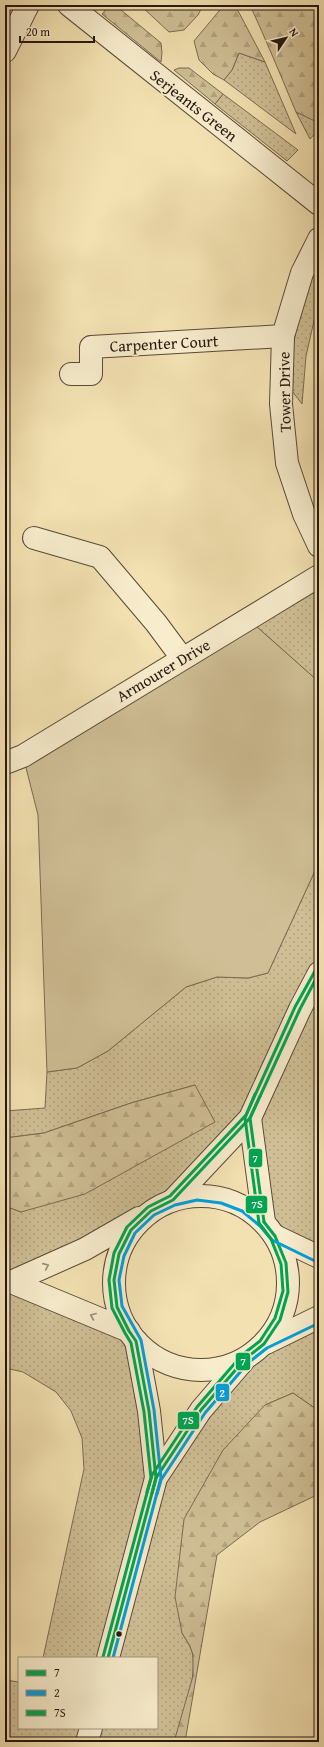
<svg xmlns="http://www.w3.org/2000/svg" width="324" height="1747" font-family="'Gentium Book Plus',serif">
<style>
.grass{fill:url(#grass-dots);stroke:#7a6b53}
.forest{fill:url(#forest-firs);stroke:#7a6b53}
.garden{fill:#d0bf96;stroke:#7a6b53}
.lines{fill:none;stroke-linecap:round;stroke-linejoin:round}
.minor-casing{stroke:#584a38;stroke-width:24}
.tertiary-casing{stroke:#584a38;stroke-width:24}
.minor{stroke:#f7eccc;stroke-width:22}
.tertiary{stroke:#f7eccc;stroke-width:22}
.bus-1-casing{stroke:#f7eccc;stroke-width:6}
.bus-2-casing{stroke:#f7eccc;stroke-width:6}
.bus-3-casing{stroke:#f7eccc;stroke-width:6}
.bus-1{stroke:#00a551;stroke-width:3}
.bus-2{stroke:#049ed9;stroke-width:3}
.bus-3{stroke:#00a551;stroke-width:3}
.oneway{stroke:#988c77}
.bus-dot{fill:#241710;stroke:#f7eccc;stroke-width:1.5}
.labels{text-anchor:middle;stroke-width:3.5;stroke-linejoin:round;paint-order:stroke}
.street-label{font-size:16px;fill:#241710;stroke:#f7eccc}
.line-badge{stroke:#f7eccc;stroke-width:1.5}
.badge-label{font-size:11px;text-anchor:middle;font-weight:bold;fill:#fff}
</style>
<defs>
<pattern id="grass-dots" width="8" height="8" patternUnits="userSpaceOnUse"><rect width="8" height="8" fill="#d0bf96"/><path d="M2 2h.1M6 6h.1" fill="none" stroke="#b2a380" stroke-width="1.8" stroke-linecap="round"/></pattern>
<pattern id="forest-firs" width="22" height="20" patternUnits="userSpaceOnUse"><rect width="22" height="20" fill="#d0bf96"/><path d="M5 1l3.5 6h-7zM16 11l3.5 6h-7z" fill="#b2a380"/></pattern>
</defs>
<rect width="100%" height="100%" fill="#f3e1b1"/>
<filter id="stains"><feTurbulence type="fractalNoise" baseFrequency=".005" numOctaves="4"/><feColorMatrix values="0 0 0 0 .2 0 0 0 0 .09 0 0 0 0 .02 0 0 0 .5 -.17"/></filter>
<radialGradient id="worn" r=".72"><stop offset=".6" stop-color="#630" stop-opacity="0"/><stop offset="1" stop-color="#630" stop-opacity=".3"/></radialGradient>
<g class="grass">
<polygon points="239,53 265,62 296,134 224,80 232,70"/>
<polygon points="223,94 298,150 287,161 215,104"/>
<polygon points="296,112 319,118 319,129 310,139"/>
<polygon points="319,253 319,299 306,356 302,404 292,391 292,352 300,310"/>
<polygon points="319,576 319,682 248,619"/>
<path d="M319 862V1035L317 1039 319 1040V1257L275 1236 250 1119 173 1200 85 1249 11 1282 129 1331 156 1477 245 1359 264 1344 319 1317V1411L293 1393 265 1405 182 1633C186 1640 192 1648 193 1656 196 1683 182 1716 174 1742H5V1680L19 1682V1728H157V1658H43L84 1469 82 1438 71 1411 56 1392 23 1372 5 1368V1206L21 1212 195 1085 131 1103 44 1133 5 1138V1111L45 1108 47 1072 77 1068 108 1051 186 987 217 977 248 978 268 973Z"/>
</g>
<g class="forest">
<polygon points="110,5 115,5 161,43 162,53 161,62 102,14"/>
<polygon points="140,5 203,5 198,15 184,30 169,32"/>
<polygon points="224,5 235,5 265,62 239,53 232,70 224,80 213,74 199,60 194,41"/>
<path d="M250 5H304L319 7V123L296 112C281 76 266 40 250 5Z"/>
<polygon points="179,68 189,68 223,94 215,104 174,70"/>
<polygon points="195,1085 215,1122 85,1194 21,1212 5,1206 5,1138 44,1133 131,1103"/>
<polygon points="293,1393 319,1411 319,1494 260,1522 217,1555 185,1742 174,1742 193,1676 193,1655 190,1646 182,1633 175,1597 184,1519 223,1450 265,1405"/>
</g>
<polygon class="garden" points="248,619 319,682 319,862 268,973 248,978 217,977 186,987 108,1051 77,1068 47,1072 38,815 23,756"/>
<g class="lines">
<defs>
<g id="minor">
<polyline points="69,5 319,204"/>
<polyline points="5,51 28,5"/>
<polyline points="319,239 302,273 283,336 281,404 287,463 304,514 319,546"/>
<polyline points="71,374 91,374 91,347 283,336"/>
<polyline points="34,538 100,557 156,623 182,658"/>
<polyline points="5,763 23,756 319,576"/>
</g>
<g id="tertiary">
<polyline points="250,1118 264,1222"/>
<circle cx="201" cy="1283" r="87"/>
<polyline points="173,1200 250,1118 300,1009 319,973"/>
<polyline points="275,1236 319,1257"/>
<polyline points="5,1281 11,1282 129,1331"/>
<polyline points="11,1282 85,1249 139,1218"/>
<polyline points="136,1341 149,1411 156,1478"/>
<polyline points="266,1343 319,1317"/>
<polyline points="108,1658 156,1478 201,1410 244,1360"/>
<polyline points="87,1742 91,1728"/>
</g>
</defs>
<use href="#minor" class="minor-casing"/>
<use href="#tertiary" class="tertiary-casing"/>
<use href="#minor" class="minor"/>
<use href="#tertiary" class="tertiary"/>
<defs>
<g id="bus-1">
<polyline points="260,1096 250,1118 264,1222"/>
<polyline points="152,1493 156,1478 201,1410 245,1359 264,1344 280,1320 288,1292 286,1263 275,1236 264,1222"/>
<polyline points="108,1658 156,1478 149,1411 136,1341 129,1331 117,1307 114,1280 119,1254 131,1230 151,1211 173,1200 250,1118 300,1009 319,973"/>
</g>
<g id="bus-2">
<polyline points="157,1494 161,1480 205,1413 248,1363 267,1348 319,1323"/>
<polyline points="113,1658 161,1478 154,1410 141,1340 122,1306 119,1280 124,1256 135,1233 154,1215 175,1205 197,1200 221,1203 242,1211 260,1226 272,1240 317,1262"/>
</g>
<g id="bus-3">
<polyline points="147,1492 152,1475 197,1407 242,1355 260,1341 275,1318 283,1291 281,1264 271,1239 259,1223 245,1118 255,1094"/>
<polyline points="103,1657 151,1478 144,1412 131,1343 125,1333 112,1308 109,1280 114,1253 127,1227 148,1207 170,1196 246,1115 295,1007 315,971"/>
</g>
</defs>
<use href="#bus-1" class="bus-1-casing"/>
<use href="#bus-2" class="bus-2-casing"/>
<use href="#bus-3" class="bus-3-casing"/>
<use href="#bus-1" class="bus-1"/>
<use href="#bus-2" class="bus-2"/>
<use href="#bus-3" class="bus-3"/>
</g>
<defs><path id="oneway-chevron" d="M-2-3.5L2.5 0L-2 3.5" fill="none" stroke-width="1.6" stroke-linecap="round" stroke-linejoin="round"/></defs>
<g class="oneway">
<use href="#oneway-chevron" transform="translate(46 1266) rotate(-24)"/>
<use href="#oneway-chevron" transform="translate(93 1316) rotate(-157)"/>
</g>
<circle class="bus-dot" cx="119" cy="1634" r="3.5"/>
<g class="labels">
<g class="street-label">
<text transform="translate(194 105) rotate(38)" y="6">Serjeants Green</text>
<text transform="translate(164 343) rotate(-3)" y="6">Carpenter Court</text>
<text transform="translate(284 392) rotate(-91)" y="6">Tower Drive</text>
<text transform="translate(163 670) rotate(-31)" y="6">Armourer Drive</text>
</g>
</g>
<g class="line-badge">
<rect x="248" y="1148" width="15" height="20" rx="4" fill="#00a551"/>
<rect x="245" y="1195" width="23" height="19" rx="4" fill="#00a551"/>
<rect x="235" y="1352" width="16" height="19" rx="4" fill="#00a551"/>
<rect x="215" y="1383" width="15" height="19" rx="4" fill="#049ed9"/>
<rect x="177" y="1411" width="23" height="19" rx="4" fill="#00a551"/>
</g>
<g class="badge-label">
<text x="255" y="1162">7</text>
<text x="257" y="1208">7S</text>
<text x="243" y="1365">7</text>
<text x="222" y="1397">2</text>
<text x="188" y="1424">7S</text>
</g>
<rect width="324" height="1747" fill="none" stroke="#f3e1b1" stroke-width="20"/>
<rect x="6" y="6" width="312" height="1735" fill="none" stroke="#241710" stroke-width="2"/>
<rect x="10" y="10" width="304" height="1727" fill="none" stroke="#241710"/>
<rect x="18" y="1657" width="140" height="72" fill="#f7eccc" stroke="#a39781"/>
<rect x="26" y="1670" width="20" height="6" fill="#00a551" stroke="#a39781"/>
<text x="54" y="1677" font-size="12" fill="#241710">7</text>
<rect x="26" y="1690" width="20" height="6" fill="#049ed9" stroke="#a39781"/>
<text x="54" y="1697" font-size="12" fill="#241710">2</text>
<rect x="26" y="1710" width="20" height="6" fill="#00a551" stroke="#a39781"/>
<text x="54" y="1717" font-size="12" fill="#241710">7S</text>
<g transform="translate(286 38) rotate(55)" stroke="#f7eccc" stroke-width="3" paint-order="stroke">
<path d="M0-3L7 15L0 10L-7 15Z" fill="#241710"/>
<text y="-6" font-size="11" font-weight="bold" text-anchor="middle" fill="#241710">N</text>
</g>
<path d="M20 36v6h74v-6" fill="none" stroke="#241710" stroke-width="2"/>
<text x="26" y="36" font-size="12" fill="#241710" stroke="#f7eccc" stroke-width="3" paint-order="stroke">20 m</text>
<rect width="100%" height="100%" filter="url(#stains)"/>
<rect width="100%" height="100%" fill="url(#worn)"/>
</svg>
